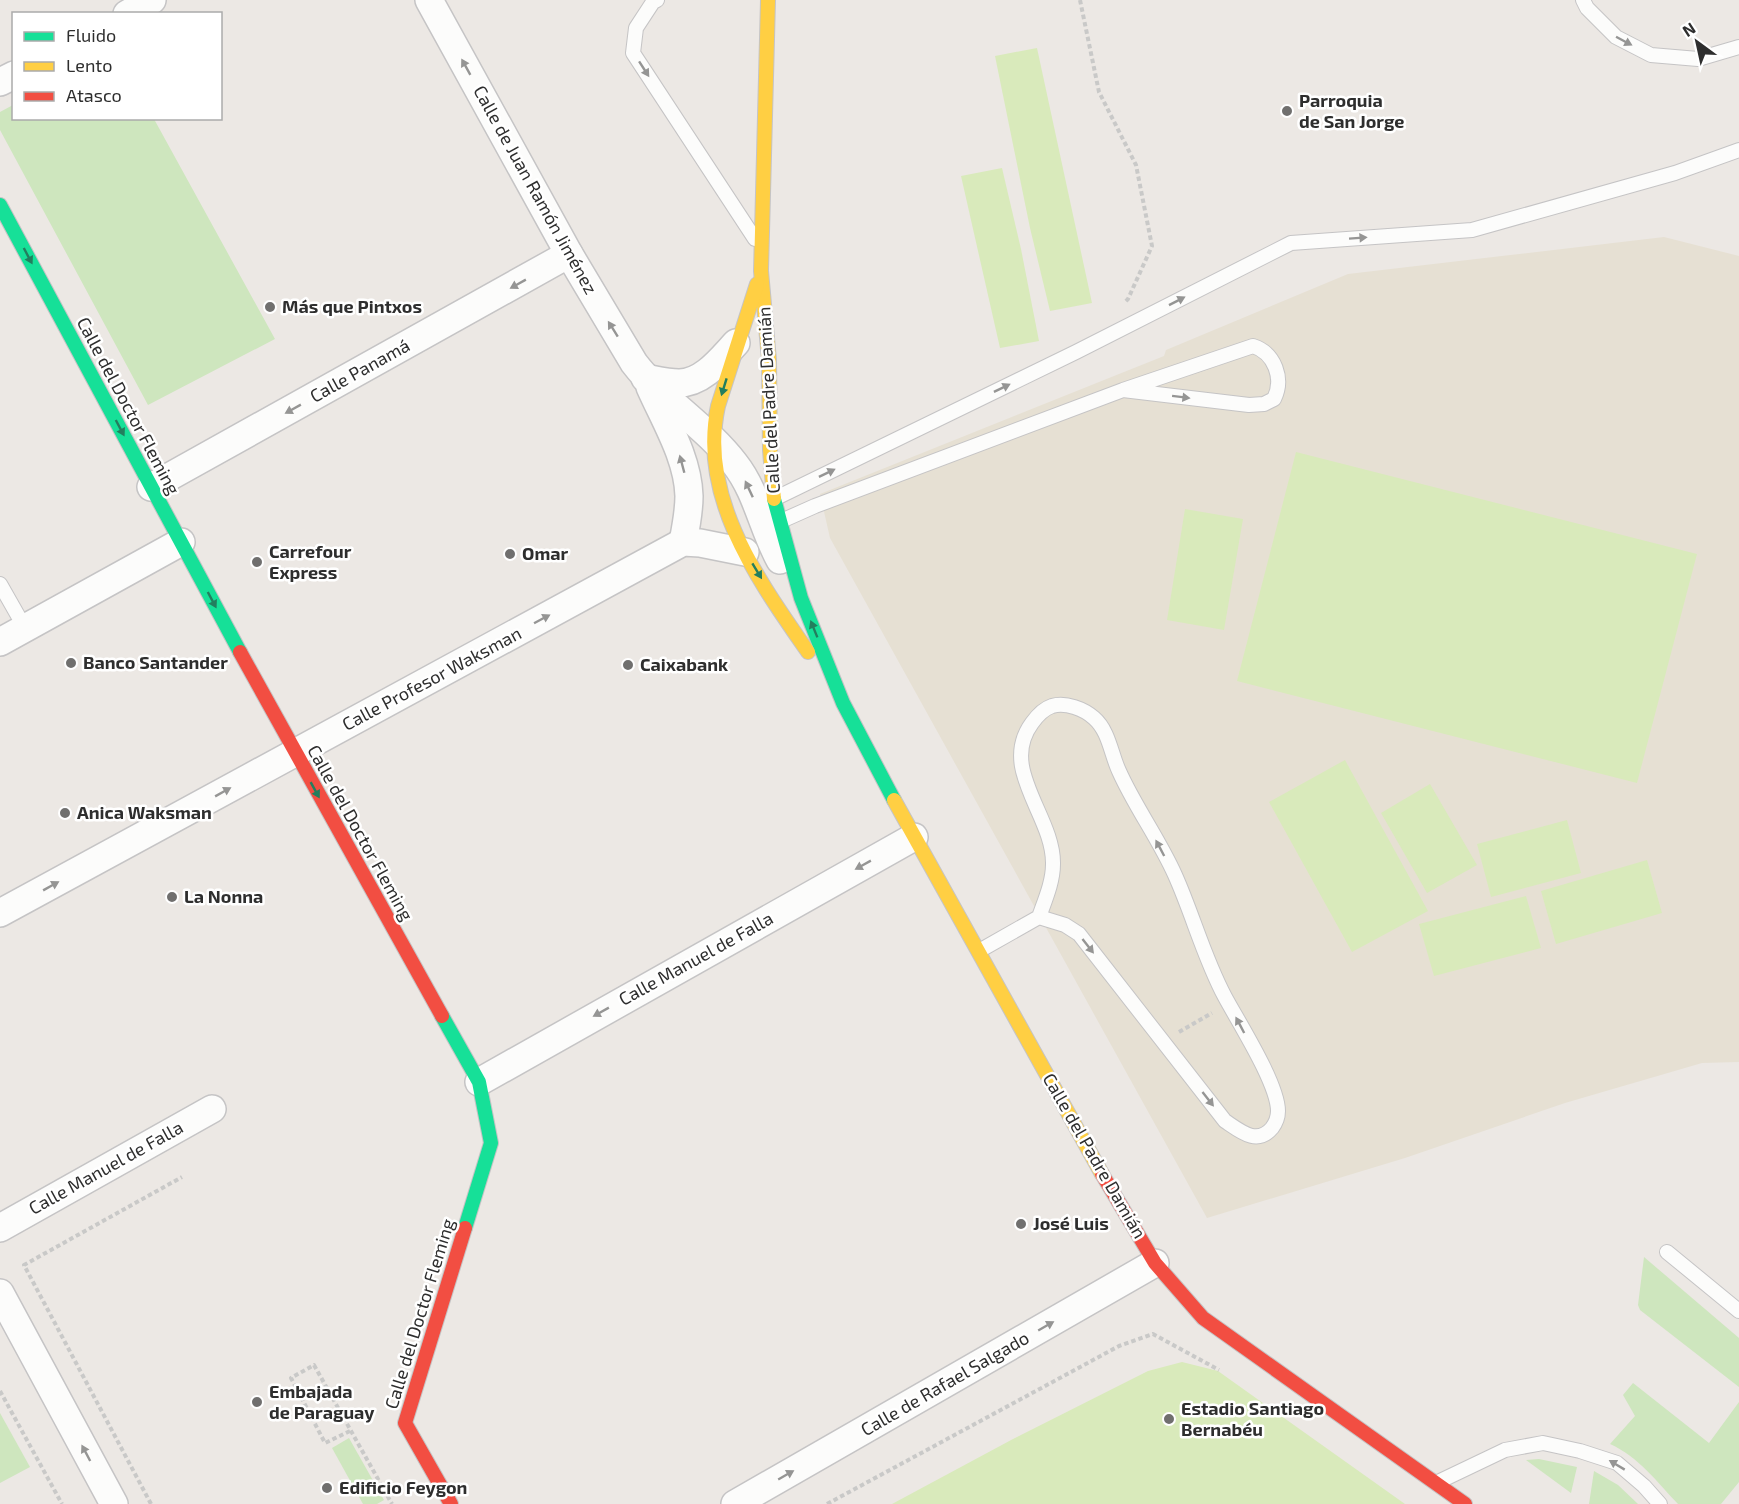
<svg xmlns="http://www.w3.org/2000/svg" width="1739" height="1504" font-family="'Exo 2',sans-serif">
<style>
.education{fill:#e6e0d3}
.green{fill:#cee6be}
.pitch{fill:#d9eabb}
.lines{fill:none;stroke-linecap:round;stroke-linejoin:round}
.lane-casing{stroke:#c5c4c5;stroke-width:16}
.street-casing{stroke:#c5c4c5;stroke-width:30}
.fast-casing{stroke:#c5c4c5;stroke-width:16}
.slow-casing{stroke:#c5c4c5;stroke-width:16}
.jam-casing{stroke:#c5c4c5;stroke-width:16}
.path{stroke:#c9c9c8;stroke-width:4;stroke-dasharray:4.5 3;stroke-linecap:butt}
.lane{stroke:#fcfcfb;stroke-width:14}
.street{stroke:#fcfcfb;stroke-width:27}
.fast{stroke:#16e098;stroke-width:14}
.slow{stroke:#ffcf43;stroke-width:14}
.jam{stroke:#f24e42;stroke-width:14}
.oneway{fill:#959594}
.oneway2{fill:#237e5e}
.poi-dot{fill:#706f6e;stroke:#fff;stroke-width:2}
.labels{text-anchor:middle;stroke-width:5;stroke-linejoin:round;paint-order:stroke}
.poi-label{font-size:18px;font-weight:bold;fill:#2e2e2e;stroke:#fff;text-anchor:start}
.street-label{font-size:18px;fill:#2e2e2e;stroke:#fff}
</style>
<rect width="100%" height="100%" fill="#ece8e4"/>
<polygon class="education" points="1664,237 1739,256 1739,1062 1702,1063 1565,1103 1405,1158 1207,1218 830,538 820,494 1164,356 1166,350 1348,274"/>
<g class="green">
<polygon points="13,105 14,118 154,119 275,339 148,405 0,130 0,112"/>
<polygon points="1644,1257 1739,1338 1739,1387 1640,1310 1638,1305"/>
<path d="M1633 1383 1709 1443 1739 1402V1482L1721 1504H1678C1657 1482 1639 1457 1610 1444L1635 1416 1623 1395Z"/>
<polygon points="0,1413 30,1467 0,1483"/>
<polygon points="349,1438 384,1500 377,1504 363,1504 332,1448"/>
<polygon points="1539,1459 1577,1467 1571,1493 1526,1460"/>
<polygon points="1594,1471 1618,1485 1638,1504 1589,1504"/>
</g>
<g class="pitch">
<polygon points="1037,48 1092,303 1050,311 1030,228 995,56"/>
<polygon points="1002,168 1021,249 1039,341 1000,348 961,176"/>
<polygon points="1296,452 1697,554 1637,783 1237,681"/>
<polygon points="1185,509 1243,519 1224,630 1167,620"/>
<polygon points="1345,760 1428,911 1352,952 1269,802"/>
<polygon points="1430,784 1477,865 1427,893 1381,813"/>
<polygon points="1567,820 1581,873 1491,897 1477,844"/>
<polygon points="1647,860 1662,913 1556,944 1541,891"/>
<polygon points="1526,896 1541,948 1434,976 1419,924"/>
<polygon points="1182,1362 1218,1371 1405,1504 892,1504 1013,1439 1148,1371"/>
</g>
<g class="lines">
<defs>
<g id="lane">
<polyline points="657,0 653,2 636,28 633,53 755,239"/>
<polyline points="1583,0 1587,8 1616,37 1651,55 1698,59 1739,47"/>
<polyline points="774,499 1076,352 1291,243 1472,230 1675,173 1739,150"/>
<path d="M779 522 815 506 1123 390 1253 346C1275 353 1284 379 1274 399L1264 404 1249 405 1123 390"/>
<polyline points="0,584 25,628"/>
<path d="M979 951 1039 917C1045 900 1053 882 1053 864 1054 816 998 769 1032 723 1037 716 1043 709 1052 706 1066 702 1084 709 1094 718 1109 731 1111 754 1119 771 1135 807 1159 839 1175 875 1193 915 1204 958 1225 997 1239 1023 1278 1084 1278 1111 1278 1117 1275 1124 1272 1128 1257 1146 1240 1131 1225 1121L1079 934 1065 925 1039 917"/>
<polyline points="1667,1252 1739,1311"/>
<polyline points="1438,1482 1505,1450 1543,1443 1580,1451 1617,1463 1644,1486 1660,1504"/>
</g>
<g id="street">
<path d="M429 0 569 254 634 363C663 401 706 426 735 464 757 492 763 530 780 560"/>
<polyline points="127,14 152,0"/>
<polyline points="0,82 14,75"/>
<path d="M645 378C656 380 668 383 679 383 703 383 721 359 736 343"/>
<path d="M650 387C665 421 688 458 689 496 689 512 686 527 683 542"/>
<polyline points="151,487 569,254"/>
<polyline points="0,642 181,542"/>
<polyline points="0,913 683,542 700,543 745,552"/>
<polyline points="479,1082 914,837"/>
<polyline points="0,1228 212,1109"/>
<polyline points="0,1293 114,1504"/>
<polyline points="735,1504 1155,1263"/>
</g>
<g id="fast">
<polyline points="0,205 240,652"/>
<polyline points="774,499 801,598 843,703 894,800"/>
<polyline points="442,1016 479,1082 491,1143 465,1228"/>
</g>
<g id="slow">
<polyline points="768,0 761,271 769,360 770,450 774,499"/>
<path d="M757 284 718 406C698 498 759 581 808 652"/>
<polyline points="894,800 1102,1174"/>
</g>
<g id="jam">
<polyline points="240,652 442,1016"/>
<polyline points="1102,1174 1155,1263 1203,1318 1465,1504"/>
<polyline points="451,1504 405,1423 465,1228"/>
</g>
</defs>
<use href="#lane" class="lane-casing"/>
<use href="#street" class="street-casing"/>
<use href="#fast" class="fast-casing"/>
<use href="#slow" class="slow-casing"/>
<use href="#jam" class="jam-casing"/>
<g class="path">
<polyline points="1080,0 1099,92 1136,165 1152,246 1128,299 1125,302"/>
<polyline points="1179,1032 1212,1013"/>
<polyline points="0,1391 62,1504"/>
<polyline points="350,1431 325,1443 291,1378 314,1365 392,1504"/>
<polyline points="151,1504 24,1265 182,1177"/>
<polyline points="827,1504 1119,1346 1153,1334 1219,1370"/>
</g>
<use href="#lane" class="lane"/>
<use href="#street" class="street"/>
<use href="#fast" class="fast"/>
<use href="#slow" class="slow"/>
<use href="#jam" class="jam"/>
</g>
<defs><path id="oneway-solid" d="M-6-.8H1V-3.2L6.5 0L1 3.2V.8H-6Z" transform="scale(1.5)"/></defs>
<g class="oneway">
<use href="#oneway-solid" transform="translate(1624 41) rotate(28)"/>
<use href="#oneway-solid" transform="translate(466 67) rotate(-119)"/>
<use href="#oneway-solid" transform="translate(644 69) rotate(57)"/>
<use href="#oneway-solid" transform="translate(1358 238) rotate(-4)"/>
<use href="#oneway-solid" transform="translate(518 284) rotate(151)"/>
<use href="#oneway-solid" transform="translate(1177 301) rotate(-27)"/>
<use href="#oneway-solid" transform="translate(613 329) rotate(-122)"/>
<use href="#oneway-solid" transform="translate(1002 388) rotate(-26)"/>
<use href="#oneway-solid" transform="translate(1181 397) rotate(7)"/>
<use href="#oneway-solid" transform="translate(293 409) rotate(151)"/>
<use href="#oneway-solid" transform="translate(682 464) rotate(-105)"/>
<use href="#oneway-solid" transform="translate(827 473) rotate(-26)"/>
<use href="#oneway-solid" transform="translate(749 489) rotate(-115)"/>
<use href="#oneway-solid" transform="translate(542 619) rotate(-28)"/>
<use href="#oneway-solid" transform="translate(223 792) rotate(-29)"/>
<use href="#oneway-solid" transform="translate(1160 848) rotate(-118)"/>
<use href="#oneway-solid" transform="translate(863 865) rotate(151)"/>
<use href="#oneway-solid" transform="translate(51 886) rotate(-29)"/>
<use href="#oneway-solid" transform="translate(1088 946) rotate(52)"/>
<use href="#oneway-solid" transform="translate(601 1012) rotate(151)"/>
<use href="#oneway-solid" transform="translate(1240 1025) rotate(-118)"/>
<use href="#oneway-solid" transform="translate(1208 1099) rotate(52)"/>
<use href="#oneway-solid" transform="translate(1046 1326) rotate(-30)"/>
<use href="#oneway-solid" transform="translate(86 1453) rotate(-118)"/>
<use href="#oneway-solid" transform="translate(1617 1465) rotate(-149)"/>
<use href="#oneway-solid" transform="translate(786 1475) rotate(-30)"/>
</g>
<g class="oneway2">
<use href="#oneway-solid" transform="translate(28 256) rotate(62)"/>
<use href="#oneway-solid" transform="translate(724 387) rotate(107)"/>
<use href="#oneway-solid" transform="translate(120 428) rotate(62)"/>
<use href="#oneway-solid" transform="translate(757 571) rotate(59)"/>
<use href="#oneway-solid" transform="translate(212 600) rotate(62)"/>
<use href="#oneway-solid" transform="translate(814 629) rotate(-112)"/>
<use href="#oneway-solid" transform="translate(315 790) rotate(61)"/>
</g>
<g class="poi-dot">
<circle cx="1287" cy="111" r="6"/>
<circle cx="270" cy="307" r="6"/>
<circle cx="510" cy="554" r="6"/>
<circle cx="257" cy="562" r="6"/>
<circle cx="71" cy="663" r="6"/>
<circle cx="628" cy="665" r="6"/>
<circle cx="65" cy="813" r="6"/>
<circle cx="172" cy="897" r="6"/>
<circle cx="1021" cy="1224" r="6"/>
<circle cx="257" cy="1402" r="6"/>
<circle cx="1169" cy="1419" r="6"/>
<circle cx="327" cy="1488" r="6"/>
</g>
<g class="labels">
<g class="poi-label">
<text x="1299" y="107">Parroquia<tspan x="1299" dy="21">de San Jorge</tspan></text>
<text x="282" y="313">Más que Pintxos</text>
<text x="269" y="558">Carrefour<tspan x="269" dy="21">Express</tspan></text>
<text x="522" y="560">Omar</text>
<text x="83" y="669">Banco Santander</text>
<text x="640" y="671">Caixabank</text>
<text x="77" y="819">Anica Waksman</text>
<text x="184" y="903">La Nonna</text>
<text x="1033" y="1230">José Luis</text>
<text x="269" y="1398">Embajada<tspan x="269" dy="21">de Paraguay</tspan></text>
<text x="1181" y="1415">Estadio Santiago<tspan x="1181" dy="21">Bernabéu</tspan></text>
<text x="339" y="1494">Edificio Feygon</text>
</g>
<g class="street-label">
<text transform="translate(535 190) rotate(61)" y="6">Calle de Juan Ramón Jiménez</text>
<text transform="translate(360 371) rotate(-29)" y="6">Calle Panamá</text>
<text transform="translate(769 400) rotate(-93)" y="6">Calle del Padre Damián</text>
<text transform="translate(128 406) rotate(62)" y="6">Calle del Doctor Fleming</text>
<text transform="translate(432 679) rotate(-28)" y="6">Calle Profesor Waksman</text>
<text transform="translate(360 833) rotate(61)" y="6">Calle del Doctor Fleming</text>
<text transform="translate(696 959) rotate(-29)" y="6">Calle Manuel de Falla</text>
<text transform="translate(1094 1156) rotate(60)" y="6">Calle del Padre Damián</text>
<text transform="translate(106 1168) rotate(-29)" y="6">Calle Manuel de Falla</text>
<text transform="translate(420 1314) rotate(-73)" y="6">Calle del Doctor Fleming</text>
<text transform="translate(945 1384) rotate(-30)" y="6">Calle de Rafael Salgado</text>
</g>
</g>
<rect x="12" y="12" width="210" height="108" fill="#ffffff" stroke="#ababab" stroke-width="1.5"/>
<rect x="24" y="32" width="30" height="9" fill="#16e098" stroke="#ababab" stroke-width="1.5"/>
<text x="66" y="42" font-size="18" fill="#2e2e2e">Fluido</text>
<rect x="24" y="62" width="30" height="9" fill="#ffcf43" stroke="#ababab" stroke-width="1.5"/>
<text x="66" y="72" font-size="18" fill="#2e2e2e">Lento</text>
<rect x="24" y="92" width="30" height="9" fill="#f24e42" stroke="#ababab" stroke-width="1.5"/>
<text x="66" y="102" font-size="18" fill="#2e2e2e">Atasco</text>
<g transform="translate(1697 42) rotate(327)" stroke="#ffffff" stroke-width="4.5" paint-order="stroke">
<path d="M0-4.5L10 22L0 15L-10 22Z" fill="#2e2e2e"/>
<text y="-9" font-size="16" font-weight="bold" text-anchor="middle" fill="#2e2e2e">N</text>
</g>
</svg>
